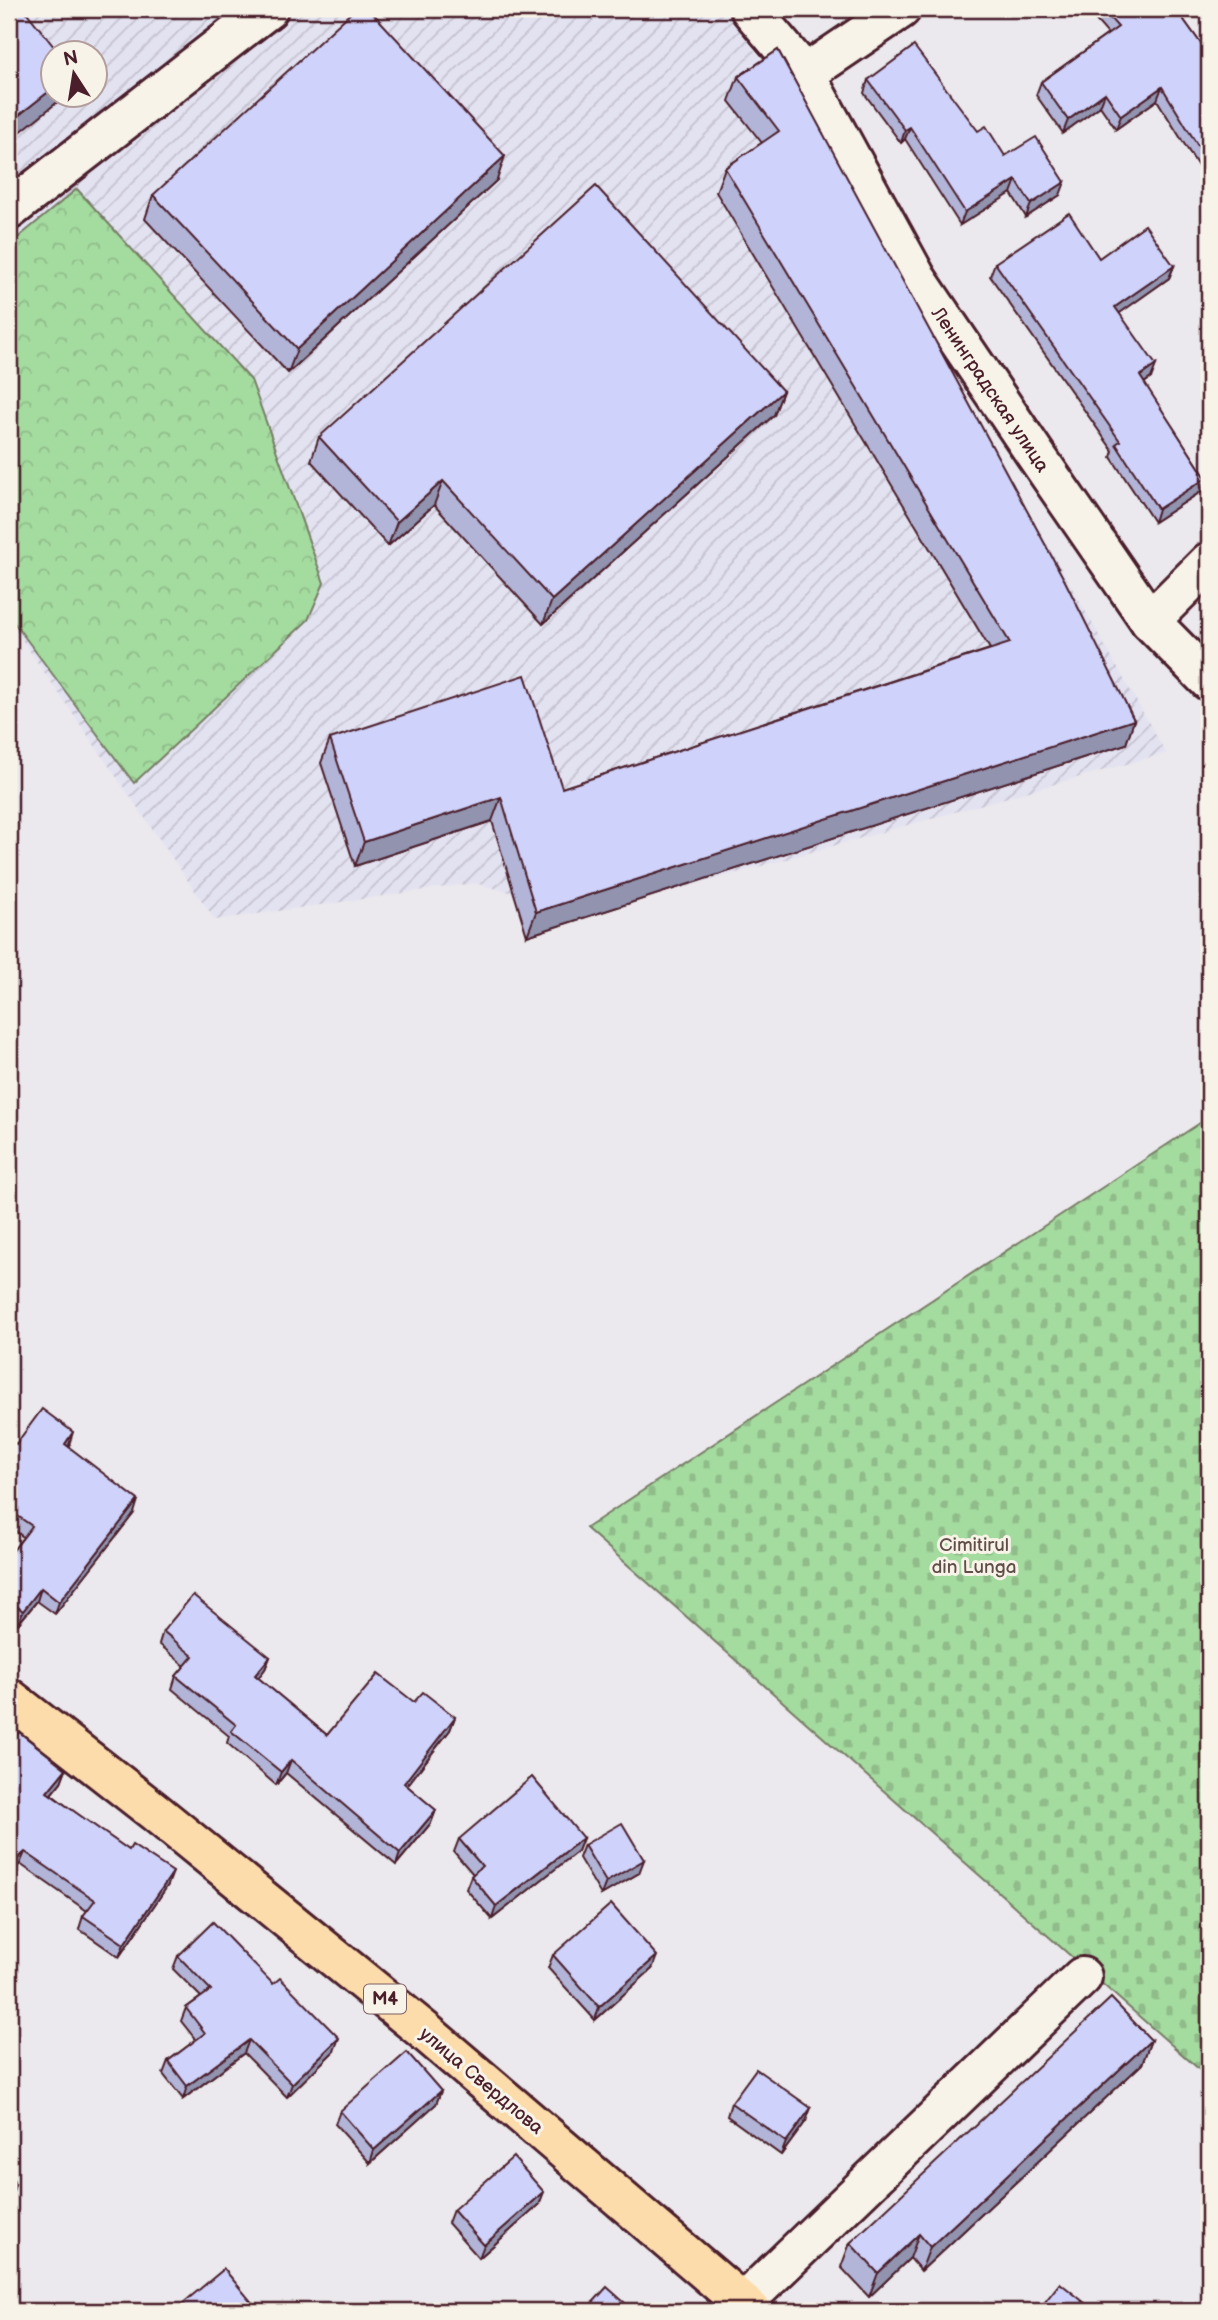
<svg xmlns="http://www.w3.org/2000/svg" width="1218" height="2320" font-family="'Balsamiq Sans',sans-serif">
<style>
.industrial{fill:url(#industrial-furrows);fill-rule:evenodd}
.forest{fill:url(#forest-crowns);stroke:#777d65;stroke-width:2}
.cemetery{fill:url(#cemetery-stones);stroke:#777d65;stroke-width:2}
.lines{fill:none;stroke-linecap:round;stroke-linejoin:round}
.minor-casing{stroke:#4a1f2b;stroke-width:44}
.highway-casing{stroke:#4a1f2b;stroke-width:44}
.minor{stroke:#f7f3e8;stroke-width:38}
.highway{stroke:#fddcac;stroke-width:38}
.wall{fill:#b2b5d7;stroke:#4a1f2b;stroke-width:2}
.shaded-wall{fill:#9193af;stroke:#4a1f2b;stroke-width:2}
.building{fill:#cfd2fa;stroke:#4a1f2b;stroke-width:2}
.labels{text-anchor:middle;stroke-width:6;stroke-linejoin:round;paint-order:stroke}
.shield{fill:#f7f3e8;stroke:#7e5f64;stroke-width:2}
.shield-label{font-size:18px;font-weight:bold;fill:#4a1f2b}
.street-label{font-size:19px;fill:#4a1f2b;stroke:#f7f3e8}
.park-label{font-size:19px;fill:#604e48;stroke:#f7f3e8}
</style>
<defs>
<pattern id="industrial-furrows" width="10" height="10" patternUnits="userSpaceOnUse" patternTransform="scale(1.75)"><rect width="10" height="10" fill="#e3e2f1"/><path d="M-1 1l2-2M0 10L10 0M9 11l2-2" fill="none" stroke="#c4c1cf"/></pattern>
<pattern id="forest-crowns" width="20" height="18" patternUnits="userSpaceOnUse" patternTransform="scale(1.75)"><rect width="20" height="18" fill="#a4db9f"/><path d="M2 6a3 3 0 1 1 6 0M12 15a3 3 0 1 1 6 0" fill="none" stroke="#8fbc89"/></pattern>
<pattern id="cemetery-stones" width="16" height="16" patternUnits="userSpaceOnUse" patternTransform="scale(1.75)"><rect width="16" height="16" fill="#a4db9f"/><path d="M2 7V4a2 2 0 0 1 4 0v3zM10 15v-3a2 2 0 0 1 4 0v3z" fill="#8fbc89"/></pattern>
</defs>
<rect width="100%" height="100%" fill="#ebe9ed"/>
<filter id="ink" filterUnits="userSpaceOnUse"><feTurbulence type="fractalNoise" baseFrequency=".0143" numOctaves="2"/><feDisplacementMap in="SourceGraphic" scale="14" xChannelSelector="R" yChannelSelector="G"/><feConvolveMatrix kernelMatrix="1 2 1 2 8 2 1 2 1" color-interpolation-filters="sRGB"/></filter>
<g filter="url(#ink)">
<path class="industrial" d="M9 9H724L771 73 946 366 1166 753 593 913 474 883 215 920 9 621ZM52 52H94V94H52Z"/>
<polygon class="forest" points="77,189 251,380 324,583 308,620 134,783 9,616 9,245"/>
<polygon class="cemetery" points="1209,1117 1209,2078 586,1528"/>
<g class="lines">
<defs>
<g id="minor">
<polyline points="750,9 805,74 917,279 1035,454 1150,621 1209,681"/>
<polyline points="805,74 901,9"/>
<polyline points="9,210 268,9"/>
<polyline points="1150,621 1209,562"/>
<polyline points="743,2303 1082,1977"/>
</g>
<polyline id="highway" points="9,1698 155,1812 422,2029 752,2311"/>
</defs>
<use href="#minor" class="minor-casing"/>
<use href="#highway" class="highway-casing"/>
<use href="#minor" class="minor"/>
<use href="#highway" class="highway"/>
</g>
<g class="wall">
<polygon points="1086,9 1176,9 1209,55 1209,178 1209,177 1206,179 1157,100 1116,129 1100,106 1063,133 1036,95 1041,82 1108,34"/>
<polygon points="778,50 1134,720 1126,744 527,936 492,821 355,866 321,763 330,739 562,788 990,649 716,192 725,168 762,143 729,101 738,77"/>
<polygon points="868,80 978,131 1005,156 1060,195 1026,217 1011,193 960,225 905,139 901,143 864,93"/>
<polygon points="497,180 288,373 145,219 153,195"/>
<polygon points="1099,258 1174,266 1169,278 1119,313 1151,378 1144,383 1206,478 1202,491 1154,522 1111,457 1113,451 990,276 995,263"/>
<polygon points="783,391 774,415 543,624 434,505 388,546 311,461 319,437"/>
<polygon points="9,1439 16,1444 69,1445 68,1446 134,1513 55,1614 37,1601 18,1624 9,1617 9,1556 23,1537 9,1526"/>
<polygon points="163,1631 270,1657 265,1669 258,1678 327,1735 414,1702 455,1717 450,1730 407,1786 436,1810 431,1823 396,1865 286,1773 276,1785 227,1743 229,1736 172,1689 176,1676 185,1666 159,1644"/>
<polygon points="9,1745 66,1769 61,1782 51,1794 168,1885 119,1957 79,1929 83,1916 87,1911 20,1864 9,1875"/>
<polygon points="583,1838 578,1851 492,1919 466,1889 471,1876 473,1874 454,1852 459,1839"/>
<polygon points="584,1845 639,1873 601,1895 579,1858"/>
<polygon points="553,1955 652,1969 595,2020 548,1968"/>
<polygon points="178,1956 334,2051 287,2097 244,2053 183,2099 163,2074 168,2061 196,2040 181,2021 186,2008 201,1997 173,1969"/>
<polygon points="1151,2040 1142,2064 921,2271 910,2258 869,2297 841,2267 850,2243"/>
<polygon points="441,2091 436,2104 370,2163 335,2124 340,2111"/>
<polygon points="731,2103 806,2121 781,2155 727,2116"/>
<polygon points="539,2205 479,2258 448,2223 453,2210"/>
<polygon points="183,2303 259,2311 180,2311"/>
</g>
<g class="shaded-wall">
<polygon points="1162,87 1157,100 1116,129 1121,116"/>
<polygon points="52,89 52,94 66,94 65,96 9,141 9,123"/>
<polygon points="1105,93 1100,106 1063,133 1068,120"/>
<polygon points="910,127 905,139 901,143 905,130"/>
<polygon points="505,156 497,180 288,373 297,349"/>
<polygon points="1016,180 1011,193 960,225 965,212"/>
<polygon points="1065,182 1060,195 1026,217 1031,204"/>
<polygon points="1174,266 1169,278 1110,320 1115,307"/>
<polygon points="1156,365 1151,378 1135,389 1140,376"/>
<polygon points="783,391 774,415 543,624 552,600"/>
<polygon points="1206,478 1202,491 1154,522 1158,509"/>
<polygon points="443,481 434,505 388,546 397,522"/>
<polygon points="1134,720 1126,744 527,936 536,912"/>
<polygon points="501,797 492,821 355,866 364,842"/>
<polygon points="73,1432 69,1445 60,1457 65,1444"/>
<polygon points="138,1500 134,1513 55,1614 59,1602"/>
<polygon points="41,1588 37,1601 18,1624 23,1611"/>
<polygon points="270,1657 265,1669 250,1688 255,1675"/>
<polygon points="455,1717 450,1730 399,1795 404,1783"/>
<polygon points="291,1760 286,1773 276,1785 281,1772"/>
<polygon points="66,1769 61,1782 43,1804 47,1792"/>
<polygon points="436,1810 431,1823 396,1865 400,1853"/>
<polygon points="583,1838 578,1851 492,1919 496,1906"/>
<polygon points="25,1852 20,1864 9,1875 9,1866"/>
<polygon points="644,1860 639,1873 601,1895 606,1882"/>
<polygon points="173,1872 168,1885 119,1957 124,1944"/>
<polygon points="657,1956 652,1969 595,2020 599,2007"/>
<polygon points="339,2038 334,2051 287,2097 292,2084"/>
<polygon points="249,2040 244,2053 183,2099 187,2086"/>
<polygon points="1151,2040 1142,2064 921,2271 930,2247"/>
<polygon points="441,2091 436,2104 370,2163 374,2150"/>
<polygon points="811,2108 806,2121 781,2155 786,2142"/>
<polygon points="15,2185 11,2198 9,2199 9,2188"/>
<polygon points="544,2192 539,2205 479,2258 484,2245"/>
<polygon points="919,2234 910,2258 869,2297 878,2273"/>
</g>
<g class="building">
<polygon points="9,9 24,9 58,52 52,52 52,89 9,123"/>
<polygon points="355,9 369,9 505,156 297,349 153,195"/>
<polygon points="1102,9 1176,9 1209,55 1209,164 1162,87 1121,116 1105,93 1068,120 1041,82 1118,27"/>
<polygon points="914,46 978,131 986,126 1005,156 1036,137 1065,182 1031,204 1016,180 965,212 910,127 905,130 868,80"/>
<polygon points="778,50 1065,581 1134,720 536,912 501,797 364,842 330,739 525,675 562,788 1010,643 725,168 779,131 738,77"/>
<polygon points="596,186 783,391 552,600 443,481 397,522 319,437"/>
<polygon points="1069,213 1099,258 1145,225 1174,266 1115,307 1156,365 1140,376 1206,478 1158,509 1116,444 1120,441 995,263"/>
<polygon points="42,1409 73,1432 65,1444 138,1500 59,1602 41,1588 23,1611 9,1600 9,1556 32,1526 9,1510 9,1439 16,1444"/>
<polygon points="193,1595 270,1657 255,1675 327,1735 378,1674 414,1702 423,1692 455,1717 404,1783 436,1810 400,1853 291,1760 281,1772 231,1731 236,1725 176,1676 193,1656 163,1631"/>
<polygon points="19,1732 66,1769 47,1792 129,1850 132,1845 173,1872 124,1944 83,1916 95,1900 25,1852 9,1866 9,1745"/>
<polygon points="532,1777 583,1838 496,1906 471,1876 482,1866 459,1839"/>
<polygon points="622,1823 644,1860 606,1882 584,1845"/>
<polygon points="611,1904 657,1956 599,2007 553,1955"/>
<polygon points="213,1922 273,1984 280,1978 339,2038 292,2084 249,2040 187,2086 168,2061 205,2033 186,2008 211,1990 178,1956"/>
<polygon points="1111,1998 1151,2040 930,2247 919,2234 878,2273 850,2243"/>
<polygon points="407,2052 441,2091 374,2150 340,2111"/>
<polygon points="756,2069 811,2108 786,2142 731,2103"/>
<polygon points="513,2157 544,2192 484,2245 453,2210"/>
<polygon points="9,2168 15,2185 9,2188"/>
<polygon points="224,2269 259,2311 190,2311 183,2303"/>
<polygon points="1060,2283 1095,2311 1046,2311 1041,2307"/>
<polygon points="607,2287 634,2311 585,2311"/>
</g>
</g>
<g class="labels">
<rect class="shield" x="364" y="1984.5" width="42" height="29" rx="5"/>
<g class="shield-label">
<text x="385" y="2005">M4</text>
</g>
<g class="street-label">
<text transform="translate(991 389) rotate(56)" y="7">Ленинградская улица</text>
<text transform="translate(482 2080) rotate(40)" y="7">улица Свердлова</text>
</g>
<g class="park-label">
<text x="974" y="1551">Cimitirul<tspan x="974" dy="22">din Lunga</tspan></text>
</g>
</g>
<rect width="1218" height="2320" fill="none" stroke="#f7f3e8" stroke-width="35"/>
<rect x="18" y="18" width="1183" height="2285" fill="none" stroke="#4a1f2b" stroke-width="2.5" filter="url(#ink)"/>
<g transform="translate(74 74) rotate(348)"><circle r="33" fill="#f7f3e8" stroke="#b29e9c" stroke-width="2"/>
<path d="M0-5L12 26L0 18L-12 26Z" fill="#4a1f2b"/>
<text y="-10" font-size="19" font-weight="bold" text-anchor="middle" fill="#4a1f2b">N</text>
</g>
</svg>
